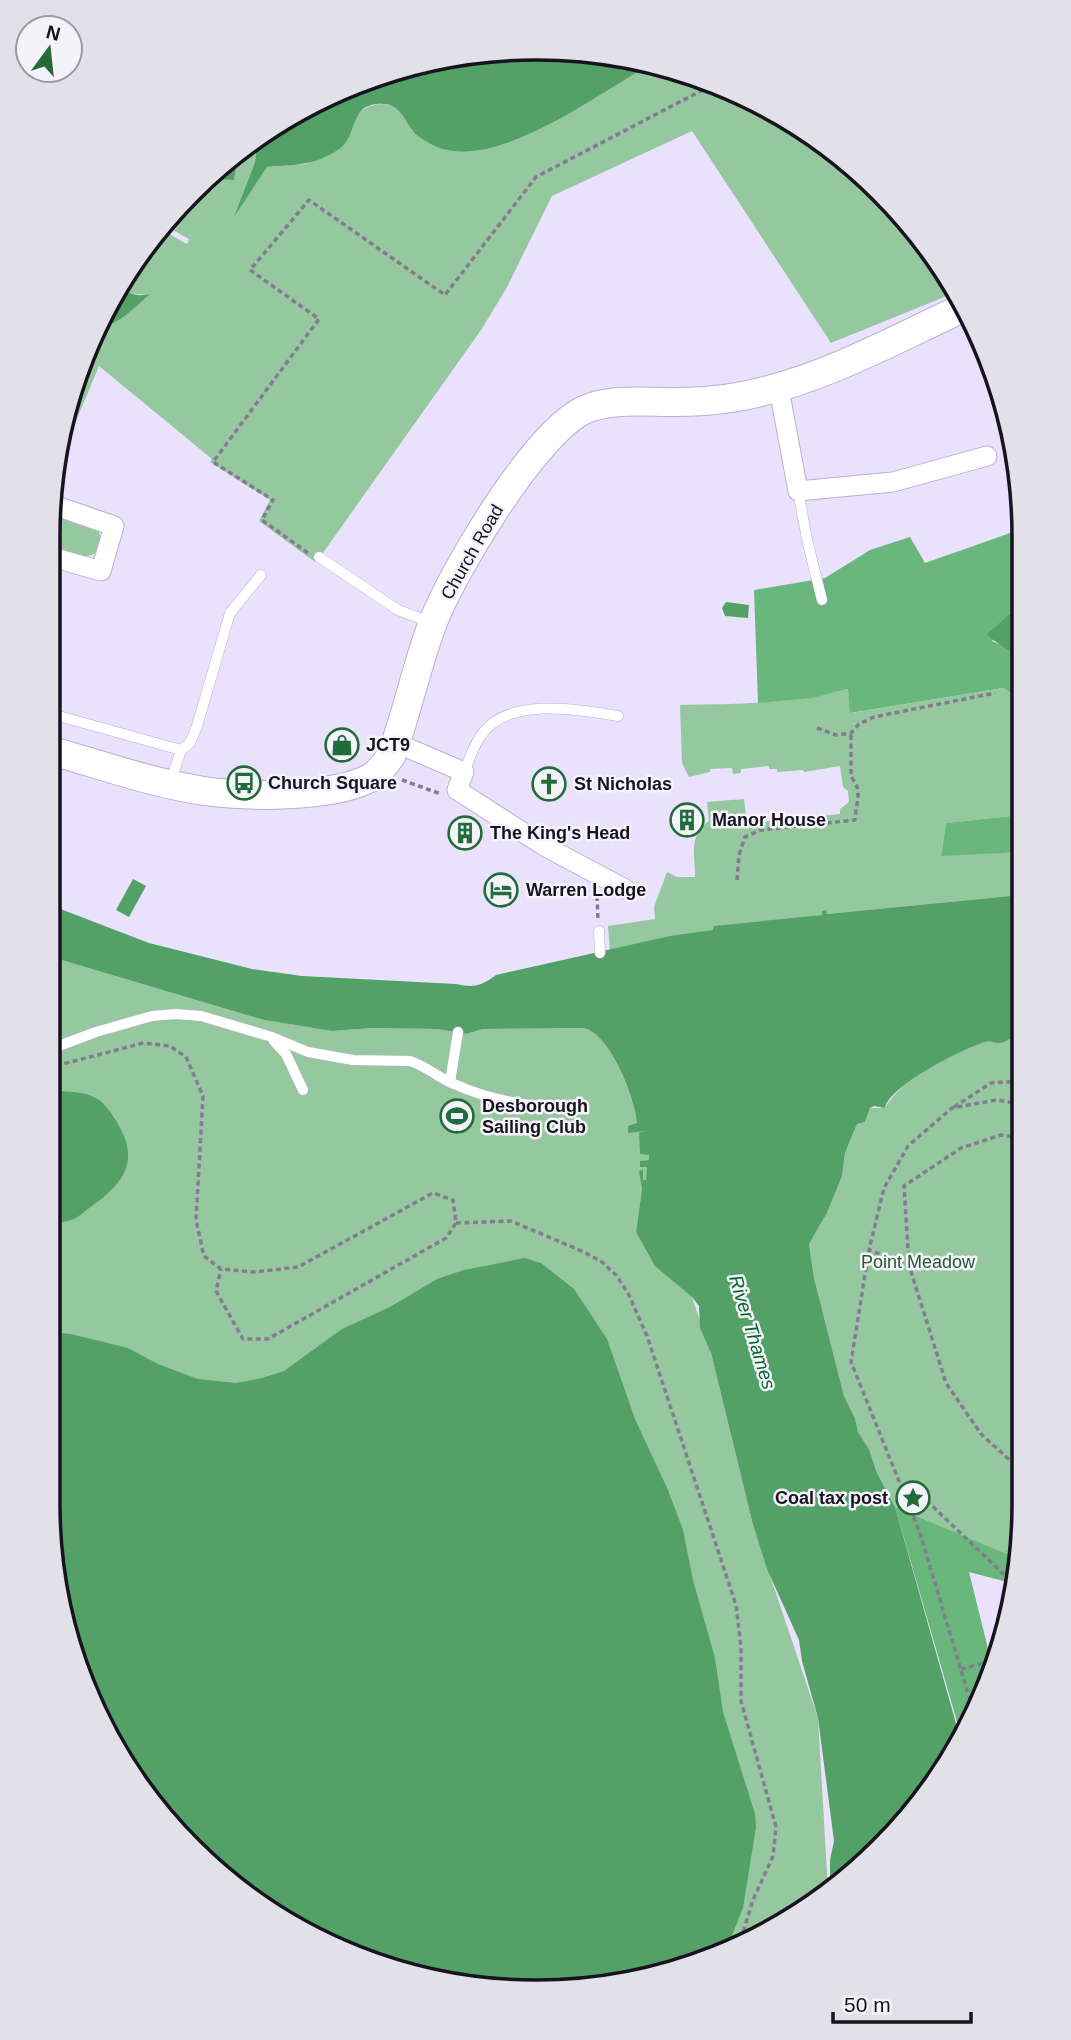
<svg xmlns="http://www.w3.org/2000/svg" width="1071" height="2040" font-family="Helvetica,sans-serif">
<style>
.green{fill:#95c89f}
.forest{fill:#69b77c}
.water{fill:#53a167}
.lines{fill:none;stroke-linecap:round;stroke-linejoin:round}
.lane-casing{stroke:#baafd0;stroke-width:11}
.street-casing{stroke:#baafd0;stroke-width:21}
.secondary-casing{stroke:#baafd0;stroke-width:30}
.path{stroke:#837c91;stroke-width:3.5;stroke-dasharray:5 3.5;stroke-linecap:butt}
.lane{stroke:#fff;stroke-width:10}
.street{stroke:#fff;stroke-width:19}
.secondary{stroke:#fff;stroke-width:28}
.labels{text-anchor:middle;stroke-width:5;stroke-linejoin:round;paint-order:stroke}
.street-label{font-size:18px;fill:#17131f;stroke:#f5f3fa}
.poi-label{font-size:18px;font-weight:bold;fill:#17131f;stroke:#f5f3fa;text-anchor:start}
.park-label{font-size:18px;fill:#225932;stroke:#f5f3fa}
.water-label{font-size:19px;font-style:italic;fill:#07642e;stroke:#f5f3fa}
.rim{fill:none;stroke:#17131f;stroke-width:3.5}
</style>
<rect width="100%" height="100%" fill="#eae1fd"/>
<g class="green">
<path d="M658 63 752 98 857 168 923 239 954 293 831 343 692 131 552 196 506 289 481 330 325 550 315 562 259 521 270 500 210 462 212 459 99 366 76 421 63 416 94 330C117 325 130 311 148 295L125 293 119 286 148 238 158 228 187 244 189 239 162 224 201 182 220 179H234L236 170 221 163 265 131 256 152 255 162 236 213 267 167 306 164 346 142C348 135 350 128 353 121 364 102 390 97 405 116 408 120 410 126 412 131Z"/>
<path d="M48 510 98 528C111 569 70 555 48 548Z"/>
<path d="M1003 688 1016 696 1020 706 1021 815 946 823 941 855 1021 852V895L827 914 826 911H823L822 915 713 930 610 951 608 926 655 919 654 907 667 872 677 877H695C695 853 688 837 709 821L707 802 744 799 747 823 806 818 809 820 815 819 817 816 840 814V809L849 802 848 791 843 787 840 766 804 772 803 770 777 772V769H769V766L741 769V773L733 774 732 768 710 769V772L689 777 682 763 680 705C738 704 791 704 848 689L851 713Z"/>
<path d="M48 956 264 1020 332 1031 373 1028 437 1029 466 1034 483 1029 583 1028C610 1033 635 1098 637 1124L646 1131V1133H639L649 1154V1160L640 1161V1166L647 1167V1180H643L640 1171 642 1189 636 1232 692 1297 711 1353 753 1525 818 1718 828 1890 723 1955 568 1992 410 1976 265 1911 148 1802 73 1662 47 1504Z"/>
<path d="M1021 1035 1023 1536 1019 1559 895 1507 877 1473 869 1449 858 1432 855 1418 844 1396 814 1278 809 1244 827 1213 842 1176 845 1153 857 1124 865 1122 870 1108H885C904 1076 950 1053 985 1042 991 1040 995 1044 1001 1043 1009 1041 1011 1036 1021 1035Z"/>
</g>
<g class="forest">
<polygon points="1013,532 1020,540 1020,610 1010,614 992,641 1010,649 1020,660 1020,706 1016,696 1003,688 850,713 848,689 812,698 758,703 754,590 825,578 870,550 910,537 925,563"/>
<polygon points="1021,815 1021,852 941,856 946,823"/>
<polygon points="895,1507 1019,1559 1015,1584 969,1572 993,1669 973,1721 962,1739"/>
</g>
<g class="water">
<path d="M568 48 658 63 641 70C590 99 486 177 429 143 423 139 416 136 412 130 403 116 398 102 377 104 353 106 356 128 346 142 343 147 334 153 329 155 310 166 288 165 267 167L234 217 255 162 256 152 265 131 292 112 379 73 472 51Z"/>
<polygon points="221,163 236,170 234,180 220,179 201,182"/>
<path d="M119 286C126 294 139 297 150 294 132 310 118 325 94 330L98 319Z"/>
<polygon points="726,602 749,605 748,618 725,616 722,608"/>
<path d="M1020 610V660C1010 648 996 645 987 634L1010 614Z"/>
<polygon points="133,879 146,886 129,917 116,910"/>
<path d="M1021 895V1035C1011 1036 1009 1041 1001 1043 995 1044 991 1040 985 1042 962 1049 890 1085 885 1108L874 1106 870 1108 865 1122 857 1124 845 1153 842 1176 827 1213 809 1244 814 1278 844 1396 855 1418 858 1432 869 1449 877 1473 895 1507 957 1727 962 1738 923 1802 858 1871 830 1889V1860L834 1841 818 1718 802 1661 799 1640 767 1569 753 1525 711 1353 700 1328 699 1306 692 1297 655 1266 636 1232 642 1189 639 1171 643 1170V1180H646L647 1167H640V1161L649 1160V1155L640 1154 639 1133 646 1131 628 1133V1126L637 1123C635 1098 610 1033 583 1028L483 1029 466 1034 437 1029 373 1028 332 1031 264 1020 48 956V901L63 910 149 943 252 969 302 976 456 984C474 988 481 986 496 975L670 936 713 930 714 926 822 915V911L826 910 827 914Z"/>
<path d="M60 1091C93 1093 101 1095 118 1124 140 1161 124 1183 92 1206 86 1210 80 1216 74 1219 66 1222 56 1223 48 1225V1097Z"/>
<polygon points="525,1258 541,1263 574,1289 607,1339 635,1419 668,1490 683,1530 693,1580 715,1658 723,1712 755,1814 756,1827 743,1908 724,1955 568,1992 410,1976 265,1911 148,1802 73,1662 47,1504 47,1332 71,1334 128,1348 158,1364 198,1379 236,1383 262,1378 284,1371 342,1329 390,1307 437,1279 464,1270"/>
</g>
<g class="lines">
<defs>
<g id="lane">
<polyline points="798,491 808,544 822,600"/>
<polyline points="319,557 398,610 430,622"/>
<polyline points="48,713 181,750 171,781"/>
<polyline points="181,750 190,743 197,726 230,613 261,575"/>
<path d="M464 772C469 761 473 747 480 737 505 696 579 709 618 716"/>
<polyline points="599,931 600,953"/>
<polyline points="274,1041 286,1054 303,1090"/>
<path d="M48 1050 96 1032 152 1016 176 1014 201 1016 272 1037 308 1052 353 1060 410 1061C426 1066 439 1078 454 1084 487 1099 528 1107 563 1108"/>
<polyline points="450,1082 458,1032"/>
</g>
<g id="street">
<polyline points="779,389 798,491 893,482 987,456"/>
<polyline points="48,556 101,571 114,526 48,503"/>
<polyline points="396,743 464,772 457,790 546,847 625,889"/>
</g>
<path id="secondary" d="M48 750C99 764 151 783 204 791 247 797 329 798 368 779 379 774 384 765 391 756 407 713 416 668 432 625 452 572 534 434 584 410 610 398 645 402 673 402 694 402 716 401 737 397 817 383 889 342 963 308"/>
</defs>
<use href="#lane" class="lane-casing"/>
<use href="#street" class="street-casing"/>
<use href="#secondary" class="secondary-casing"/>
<g class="path">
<polyline points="308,553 262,520 273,500 213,462 319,319 250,270 309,200 445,295 536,177 714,84"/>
<polyline points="817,728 836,735 851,733 859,724 874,717 995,693"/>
<polyline points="402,780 441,794"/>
<path d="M737 880 739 855 745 837 761 830 855 820C855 804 864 791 851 777V733"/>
<polyline points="597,896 598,920"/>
<polyline points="48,1068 143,1043 170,1046 186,1057 203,1096 196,1220 204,1256 221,1269 254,1272 298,1267 433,1193 453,1200 456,1223 446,1238 268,1339 243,1339 216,1291 221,1269"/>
<polyline points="1021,1104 996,1100 952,1108 908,1146 884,1188 869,1250 909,1265 946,1383 981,1434 1023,1472"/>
<polyline points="954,1107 991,1083 1021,1081"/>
<polyline points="456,1223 511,1221 584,1252 602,1262 616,1275 628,1293 647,1336 736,1605 741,1647 741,1701 776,1827 773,1856 753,1900 739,1946"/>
<polyline points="869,1250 851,1362 920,1533 975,1717"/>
<polyline points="909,1265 904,1186 961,1148 1001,1135 1022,1138"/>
<polyline points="904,1489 927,1501 1015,1585"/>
<polyline points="961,1669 996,1660"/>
</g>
<use href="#lane" class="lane"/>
<use href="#street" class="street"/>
<use href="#secondary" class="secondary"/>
</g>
<defs>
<symbol id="shop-ring" viewBox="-11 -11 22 22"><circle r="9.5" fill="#f5f3fa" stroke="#226c3a" stroke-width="1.5"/><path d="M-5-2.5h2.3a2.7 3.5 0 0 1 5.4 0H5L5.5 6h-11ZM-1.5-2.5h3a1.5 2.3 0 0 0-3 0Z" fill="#226c3a"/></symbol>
<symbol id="bus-ring" viewBox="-11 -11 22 22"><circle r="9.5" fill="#f5f3fa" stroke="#226c3a" stroke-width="1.5"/><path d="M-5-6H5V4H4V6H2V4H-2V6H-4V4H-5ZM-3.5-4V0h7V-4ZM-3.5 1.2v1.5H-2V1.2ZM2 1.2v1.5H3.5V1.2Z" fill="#226c3a"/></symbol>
<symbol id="church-ring" viewBox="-11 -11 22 22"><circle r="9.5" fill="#f5f3fa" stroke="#226c3a" stroke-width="1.5"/><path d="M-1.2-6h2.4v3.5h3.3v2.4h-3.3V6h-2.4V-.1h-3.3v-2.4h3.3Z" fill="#226c3a"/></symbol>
<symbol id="building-ring" viewBox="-11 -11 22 22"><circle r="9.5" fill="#f5f3fa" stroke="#226c3a" stroke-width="1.5"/><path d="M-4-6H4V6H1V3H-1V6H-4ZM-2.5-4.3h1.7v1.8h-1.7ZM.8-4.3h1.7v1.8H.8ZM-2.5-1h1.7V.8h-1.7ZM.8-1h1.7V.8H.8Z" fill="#226c3a"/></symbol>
<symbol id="hotel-ring" viewBox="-11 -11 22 22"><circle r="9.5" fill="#f5f3fa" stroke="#226c3a" stroke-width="1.5"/><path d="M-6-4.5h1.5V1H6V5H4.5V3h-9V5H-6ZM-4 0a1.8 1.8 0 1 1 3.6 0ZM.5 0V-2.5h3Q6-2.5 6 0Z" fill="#226c3a"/></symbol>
<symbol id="stadium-ring" viewBox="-11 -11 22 22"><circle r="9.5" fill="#f5f3fa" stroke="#226c3a" stroke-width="1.5"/><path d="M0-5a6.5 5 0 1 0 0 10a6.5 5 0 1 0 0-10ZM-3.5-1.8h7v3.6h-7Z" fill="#226c3a"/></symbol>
<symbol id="sight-ring" viewBox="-11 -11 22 22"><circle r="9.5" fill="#f5f3fa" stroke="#226c3a" stroke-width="1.5"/><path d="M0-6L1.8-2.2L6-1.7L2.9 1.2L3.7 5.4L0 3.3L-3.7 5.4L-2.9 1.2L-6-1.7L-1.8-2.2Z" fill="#226c3a"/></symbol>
</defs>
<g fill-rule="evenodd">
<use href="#shop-ring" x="323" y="726" width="38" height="38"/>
<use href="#bus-ring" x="225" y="764" width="38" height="38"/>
<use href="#church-ring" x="530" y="765" width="38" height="38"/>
<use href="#building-ring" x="668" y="801" width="38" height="38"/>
<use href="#building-ring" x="446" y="814" width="38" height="38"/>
<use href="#hotel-ring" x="482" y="871" width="38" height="38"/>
<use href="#stadium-ring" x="438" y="1097" width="38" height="38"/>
<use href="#sight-ring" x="894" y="1479" width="38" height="38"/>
</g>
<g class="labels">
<g class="street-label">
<text transform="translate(472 552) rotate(-60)" y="6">Church Road</text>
</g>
<g class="poi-label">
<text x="366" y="751">JCT9</text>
<text x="268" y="789">Church Square</text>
<text x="574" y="790">St Nicholas</text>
<text x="712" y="826">Manor House</text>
<text x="490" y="839">The King's Head</text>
<text x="526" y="896">Warren Lodge</text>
<text x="482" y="1112">Desborough<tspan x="482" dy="21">Sailing Club</tspan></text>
<text x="888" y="1504" text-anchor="end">Coal tax post</text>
</g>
<g class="park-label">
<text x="918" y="1268">Point Meadow</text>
</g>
<g class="water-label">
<text transform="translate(753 1332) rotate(73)" y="7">River Thames</text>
</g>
</g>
<path d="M0 0H1071V2040H0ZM536 60H536A476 476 0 0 1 1012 536V1504A476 476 0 0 1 536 1980H536A476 476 0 0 1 60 1504V536A476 476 0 0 1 536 60Z" fill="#e3e1e8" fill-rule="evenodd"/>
<path class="rim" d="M536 60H536A476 476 0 0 1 1012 536V1504A476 476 0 0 1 536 1980H536A476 476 0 0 1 60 1504V536A476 476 0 0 1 536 60Z"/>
<g transform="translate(49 49) rotate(15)"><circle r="33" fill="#f5f3fa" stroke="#9c99a2" stroke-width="2"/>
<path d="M0-5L12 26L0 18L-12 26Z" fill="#226c3a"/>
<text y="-10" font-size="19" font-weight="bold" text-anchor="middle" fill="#17131f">N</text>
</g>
<path d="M833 2012v10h138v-10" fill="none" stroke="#17131f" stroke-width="3.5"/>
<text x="844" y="2012" font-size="21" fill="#17131f" stroke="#f5f3fa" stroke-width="5" paint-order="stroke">50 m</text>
</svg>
